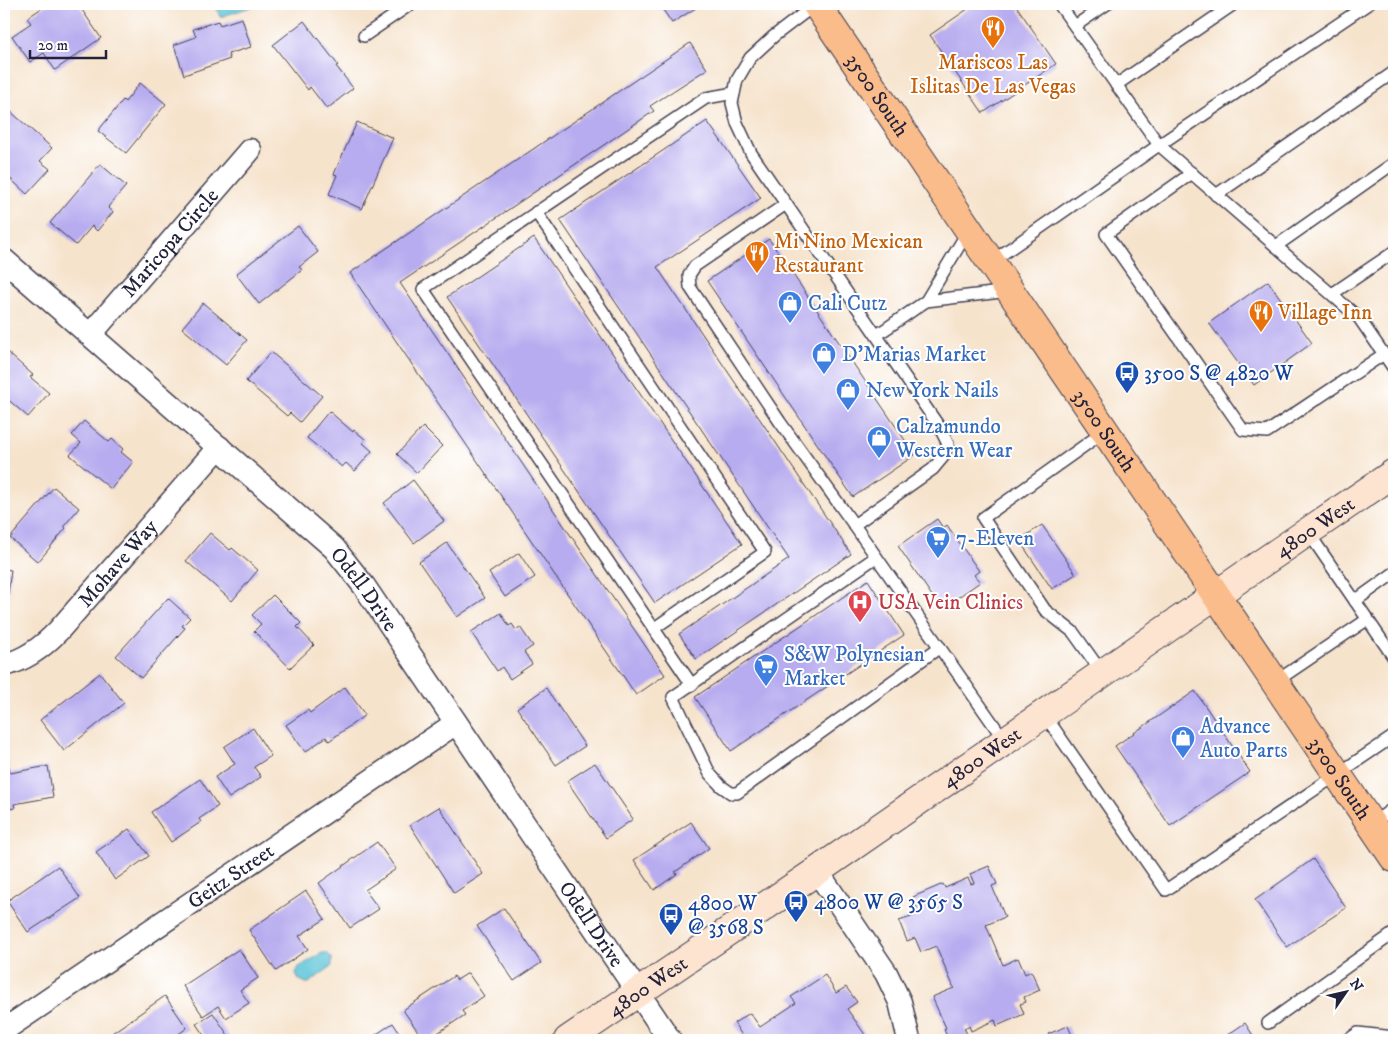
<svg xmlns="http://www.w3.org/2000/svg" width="1398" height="1044" font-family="'IM FELL DW Pica',serif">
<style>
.water{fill:#5cc4d9;stroke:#3f738a}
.building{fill:#b7acef}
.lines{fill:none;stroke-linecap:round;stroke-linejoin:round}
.service-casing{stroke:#423f51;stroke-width:14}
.minor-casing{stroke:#423f51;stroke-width:25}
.secondary-casing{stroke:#423f51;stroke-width:30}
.primary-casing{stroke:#423f51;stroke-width:30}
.service{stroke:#fff;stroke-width:11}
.minor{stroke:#fff;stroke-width:22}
.secondary{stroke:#fde4d1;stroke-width:28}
.primary{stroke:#fabc8b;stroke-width:28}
.labels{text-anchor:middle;stroke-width:4;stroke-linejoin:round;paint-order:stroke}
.food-label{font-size:21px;fill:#c56008;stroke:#fff;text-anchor:start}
.street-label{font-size:21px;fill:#22223b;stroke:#fff}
.shop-label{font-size:21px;fill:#366cbe;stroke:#fff;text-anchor:start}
.transit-label{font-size:21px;fill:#164399;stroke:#fff;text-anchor:start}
.health-label{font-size:21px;fill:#be3a42;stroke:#fff;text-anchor:start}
</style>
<rect width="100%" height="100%" fill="#fff"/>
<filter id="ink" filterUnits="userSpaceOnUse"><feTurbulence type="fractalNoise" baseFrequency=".02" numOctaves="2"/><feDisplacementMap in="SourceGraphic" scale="10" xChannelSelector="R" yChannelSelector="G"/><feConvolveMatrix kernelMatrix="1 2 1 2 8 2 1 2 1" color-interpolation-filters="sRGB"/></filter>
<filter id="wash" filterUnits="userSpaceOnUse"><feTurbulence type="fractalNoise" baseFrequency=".0096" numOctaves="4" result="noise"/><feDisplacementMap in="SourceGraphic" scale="20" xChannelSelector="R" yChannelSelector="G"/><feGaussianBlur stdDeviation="1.12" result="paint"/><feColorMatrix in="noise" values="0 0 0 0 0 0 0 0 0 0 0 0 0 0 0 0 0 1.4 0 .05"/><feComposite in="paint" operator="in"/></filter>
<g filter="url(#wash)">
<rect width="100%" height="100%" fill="#f6e3cc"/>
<g class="water">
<polygon points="215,4 260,4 220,17"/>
<polygon points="322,953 327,953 332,958 332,966 309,983 306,983 298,979 296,973 299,967"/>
</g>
<g id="blocks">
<g class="building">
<polygon points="48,4 78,4 101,38 55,70 44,53 30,62 12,36 31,23 27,18"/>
<polygon points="659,4 702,4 672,23"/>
<polygon points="975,4 1015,4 1056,64 983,113 930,35"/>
<polygon points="242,18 251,47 228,54 230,59 184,75 174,45 196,37 193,29 218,21 220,25"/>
<polygon points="304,21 338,65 336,66 353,88 327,109 310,87 308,90 273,45"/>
<polygon points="690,43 707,69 650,106 654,111 400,283 665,675 636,695 350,273"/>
<polygon points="140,83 166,104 126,153 98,131 123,100 125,102"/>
<polygon points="10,111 52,148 40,161 50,169 27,194 4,173 4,118"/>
<polygon points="707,121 761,198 657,267 851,554 696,659 679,634 789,559 560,220"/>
<polygon points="357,122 393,138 362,209 329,194 337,175 334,174"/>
<polygon points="100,164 126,186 108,207 113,212 97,231 92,226 76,245 50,223"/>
<polygon points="298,226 318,252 299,267 302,270 259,304 236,274"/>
<polygon points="534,238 742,544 655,603 447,297"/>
<polygon points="769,239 915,455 853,497 707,281"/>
<polygon points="1268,281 1312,343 1254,385 1209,323"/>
<polygon points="203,303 247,340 226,365 182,328"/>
<polygon points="7,352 33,375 30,377 49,393 28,417 4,396 4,355"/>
<polygon points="271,352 322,396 300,422 290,413 287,416 246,381"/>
<polygon points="329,411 353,432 354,430 365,439 363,443 372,451 355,471 346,463 342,467 307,438"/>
<polygon points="84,421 109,442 112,439 123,449 121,452 133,462 111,489 70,455 81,443 72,435"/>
<polygon points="423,427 442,446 417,473 397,454"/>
<polygon points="413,480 444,521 414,543 384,503"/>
<polygon points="54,487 79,508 64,526 66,528 38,562 10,538"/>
<polygon points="937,519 943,528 947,525 979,571 974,575 980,582 941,609 898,546"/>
<polygon points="1042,525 1076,574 1052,589 1019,540"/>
<polygon points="210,533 230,550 232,548 258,570 232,601 186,561"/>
<polygon points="447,543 485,598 457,617 419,562"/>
<polygon points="519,553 535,577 505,597 489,573"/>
<polygon points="4,569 11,570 6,609 4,608"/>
<polygon points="868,580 904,635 731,751 695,697"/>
<polygon points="273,595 301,623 297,627 314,645 290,668 254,631 261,624 252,615"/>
<polygon points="168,598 190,618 182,626 185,628 141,678 116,656"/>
<polygon points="501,613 509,626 512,624 516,630 520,627 533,646 524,652 532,664 510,679 502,667 497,671 471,632"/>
<polygon points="100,673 124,703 64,751 40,720"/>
<polygon points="345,687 365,715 329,741 326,737 305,752 286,725 308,710 310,713"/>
<polygon points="546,688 585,746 556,765 517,708"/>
<polygon points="1195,691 1250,772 1170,826 1115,746"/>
<polygon points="253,728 271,756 254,767 261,777 229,798 215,777 235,764 224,747"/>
<polygon points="4,742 10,773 48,766 53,797 14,804 15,808 4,810"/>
<polygon points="595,763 633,819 606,838 567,781"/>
<polygon points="200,779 218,806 199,819 201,822 171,842 151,812"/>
<polygon points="439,807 483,874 454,893 410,825"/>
<polygon points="691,822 709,848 675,872 677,874 654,890 634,860"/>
<polygon points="129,829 149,856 115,880 96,852"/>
<polygon points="377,842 396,869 365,890 379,909 350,928 319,883"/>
<polygon points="1313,859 1346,908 1287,947 1255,900"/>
<polygon points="58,866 80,898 28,932 7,901"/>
<polygon points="989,866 997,884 992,886 1005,917 986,925 1003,965 1018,958 1025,974 1031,971 1040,990 1024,997 1026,1002 1020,1004 1024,1014 997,1026 995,1020 971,1031 969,1026 964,1028 968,1036 959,1040 948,1040 944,1029 946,1028 932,997 954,988 936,946 921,952 915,938 907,941 899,921 914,916 912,911 917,908 913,897 943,884 945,888 968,878 971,884 974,883 970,874"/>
<polygon points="306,891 325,919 299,936 308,949 276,971 249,930"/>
<polygon points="504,908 541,963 514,981 477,926"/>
<polygon points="239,949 258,978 240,990 249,1003 226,1018 218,1006 203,1016 183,986"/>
<polygon points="468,973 484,996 462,1011 465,1015 427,1040 424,1040 403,1010 454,976 457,980"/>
<polygon points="825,975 836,993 846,987 857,1002 847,1009 866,1036 860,1040 737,1040 743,1037 734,1023 750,1013 760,1027 796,1003 791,997"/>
<polygon points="165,996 187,1028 170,1040 117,1040 112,1033"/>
<polygon points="213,1013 230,1038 227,1040 207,1040 196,1024"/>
<polygon points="393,1023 404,1040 368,1040"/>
<polygon points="1245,1023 1256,1040 1220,1040"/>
<polygon points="1068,1026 1074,1040 1051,1040 1048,1034"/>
</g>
</g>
</g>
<g filter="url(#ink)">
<use href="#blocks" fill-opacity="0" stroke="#423f51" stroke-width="1"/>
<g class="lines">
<defs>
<g id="service">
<polyline points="816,4 774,36 750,58 737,80 732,103 737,123 751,153 940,428 948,444 943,457 933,469 854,525 1005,741"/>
<polyline points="1059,4 1159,145 1359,318 1394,369"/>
<polyline points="1075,26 1107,4"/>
<polyline points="364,36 411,4"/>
<polyline points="1116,85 1234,4"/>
<polyline points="1192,173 1106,234 1243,430 1267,432 1384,354"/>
<polyline points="1216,195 1394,72"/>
<polyline points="786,204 695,266 689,275 690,287 780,422 854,525"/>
<polyline points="536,212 765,552 653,629"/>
<polyline points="968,231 926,301 1009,291"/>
<polyline points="1276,246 1394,163"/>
<polyline points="991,262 1159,145 1368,4"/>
<polyline points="1332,294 1394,252"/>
<polyline points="877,335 926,301"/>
<polyline points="1308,532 1394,658"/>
<polyline points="876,557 673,697 710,774 721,786 731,793 737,793 940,647"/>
<polyline points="1355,601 1394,573"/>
<polyline points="1103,674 1073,632 1045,610 983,518 1105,431"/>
<polyline points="1275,682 1368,619"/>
<polyline points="692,685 423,289 706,98 734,93"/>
<polyline points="1044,714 1166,890 1394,736"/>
<polyline points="1371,824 1394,808"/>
<polyline points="1268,1023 1394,933"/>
<polyline points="1348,1040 1358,1033 1394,1037"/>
</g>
<g id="minor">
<path id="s1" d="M4 260 334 548 364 586 670 1040"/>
<path id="s2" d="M90 335 250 150"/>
<path id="s3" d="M4 665C26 660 44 646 59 630L219 447"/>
<polyline points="817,871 886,973 900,1002 909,1040"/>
<path id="s4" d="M4 1030 456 723"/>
</g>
<g id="secondary">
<path id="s5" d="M568 1040 817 871 1256 567 1394 473"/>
</g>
<g id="primary">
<path id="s6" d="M816 4 1394 858"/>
</g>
</defs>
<use href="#service" class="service-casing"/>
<use href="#minor" class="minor-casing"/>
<use href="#secondary" class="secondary-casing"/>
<use href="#primary" class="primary-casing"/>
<use href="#service" class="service"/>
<use href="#minor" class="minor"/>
<use href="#secondary" class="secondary"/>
<use href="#primary" class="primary"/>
</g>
</g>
<defs>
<symbol id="restaurant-pin" viewBox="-11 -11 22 30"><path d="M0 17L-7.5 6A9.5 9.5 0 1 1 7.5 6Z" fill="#e8710a" stroke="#fff"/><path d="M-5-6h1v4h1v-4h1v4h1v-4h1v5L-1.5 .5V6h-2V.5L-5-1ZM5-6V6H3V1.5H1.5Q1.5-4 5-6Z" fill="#fff"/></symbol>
<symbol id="shop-pin" viewBox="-11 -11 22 30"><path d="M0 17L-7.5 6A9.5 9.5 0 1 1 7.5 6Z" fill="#3f7fe0" stroke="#fff"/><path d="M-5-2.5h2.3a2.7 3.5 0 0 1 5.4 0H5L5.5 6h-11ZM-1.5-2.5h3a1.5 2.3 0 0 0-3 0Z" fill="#fff"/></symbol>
<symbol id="bus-pin" viewBox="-11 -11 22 30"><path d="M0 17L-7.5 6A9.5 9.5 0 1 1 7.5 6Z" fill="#1a4fb4" stroke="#fff"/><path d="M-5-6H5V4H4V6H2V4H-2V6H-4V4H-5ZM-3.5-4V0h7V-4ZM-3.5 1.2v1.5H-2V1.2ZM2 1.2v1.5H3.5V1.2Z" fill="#fff"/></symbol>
<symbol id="supermarket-pin" viewBox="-11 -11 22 30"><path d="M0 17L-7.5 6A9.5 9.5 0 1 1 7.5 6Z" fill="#3f7fe0" stroke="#fff"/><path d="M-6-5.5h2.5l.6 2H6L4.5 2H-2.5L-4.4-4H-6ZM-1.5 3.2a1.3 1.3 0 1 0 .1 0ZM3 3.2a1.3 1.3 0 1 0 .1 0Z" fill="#fff"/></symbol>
<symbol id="hospital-pin" viewBox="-11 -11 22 30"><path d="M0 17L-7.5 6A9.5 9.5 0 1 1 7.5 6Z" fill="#e0444e" stroke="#fff"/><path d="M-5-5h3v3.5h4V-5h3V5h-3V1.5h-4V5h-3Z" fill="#fff"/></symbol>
</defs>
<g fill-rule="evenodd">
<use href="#restaurant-pin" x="979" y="14" width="28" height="38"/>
<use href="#restaurant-pin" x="743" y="239" width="28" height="38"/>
<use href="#shop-pin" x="776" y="289" width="28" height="38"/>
<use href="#restaurant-pin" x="1247" y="298" width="28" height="38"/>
<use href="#shop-pin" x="810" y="340" width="28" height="38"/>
<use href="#bus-pin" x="1113" y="359" width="28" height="38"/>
<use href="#shop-pin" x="834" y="376" width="28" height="38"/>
<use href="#shop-pin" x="865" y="424" width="28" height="38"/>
<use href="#supermarket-pin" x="924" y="524" width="28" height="38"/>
<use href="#hospital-pin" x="846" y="588" width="28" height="38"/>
<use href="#supermarket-pin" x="752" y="652" width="28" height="38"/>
<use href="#shop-pin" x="1169" y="724" width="28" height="38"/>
<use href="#bus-pin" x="782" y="888" width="28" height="38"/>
<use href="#bus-pin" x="657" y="901" width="28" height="38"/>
</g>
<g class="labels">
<g class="food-label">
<text x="993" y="69" text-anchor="middle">Mariscos Las<tspan x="993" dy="24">Islitas De Las Vegas</tspan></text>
<text x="774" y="248">Mi Nino Mexican<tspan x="774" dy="24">Restaurant</tspan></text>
<text x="1278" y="319">Village Inn</text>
</g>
<g class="street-label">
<text dy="7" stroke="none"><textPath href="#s6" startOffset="110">3500 South</textPath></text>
<text dy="7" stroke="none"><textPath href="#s2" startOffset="122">Maricopa Circle</textPath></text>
<text dy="7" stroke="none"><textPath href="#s6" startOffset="515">3500 South</textPath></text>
<text dy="7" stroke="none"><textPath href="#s5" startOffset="906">4800 West</textPath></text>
<text dy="7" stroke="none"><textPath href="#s3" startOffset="155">Mohave Way</textPath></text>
<text dy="7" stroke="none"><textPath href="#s1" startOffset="489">Odell Drive</textPath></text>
<text dy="7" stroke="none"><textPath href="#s5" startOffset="501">4800 West</textPath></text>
<text dy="7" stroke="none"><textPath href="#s6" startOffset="935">3500 South</textPath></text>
<text dy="7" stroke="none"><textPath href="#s4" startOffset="274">Geitz Street</textPath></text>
<text dy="7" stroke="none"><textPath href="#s1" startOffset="894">Odell Drive</textPath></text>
<text dy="7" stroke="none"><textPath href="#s5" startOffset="96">4800 West</textPath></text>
</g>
<g class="shop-label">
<text x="808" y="310">Cali Cutz</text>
<text x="842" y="361">D'Marias Market</text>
<text x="866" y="397">New York Nails</text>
<text x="896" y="433">Calzamundo<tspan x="896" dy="24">Western Wear</tspan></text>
<text x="956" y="545">7-Eleven</text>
<text x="784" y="661">S&amp;W Polynesian<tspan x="784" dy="24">Market</tspan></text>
<text x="1200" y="733">Advance<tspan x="1200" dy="24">Auto Parts</tspan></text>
</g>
<g class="transit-label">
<text x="1144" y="380">3500 S @ 4820 W</text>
<text x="814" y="909">4800 W @ 3565 S</text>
<text x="688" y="910">4800 W<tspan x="688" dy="24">@ 3568 S</tspan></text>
</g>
<g class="health-label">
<text x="878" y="609">USA Vein Clinics</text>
</g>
</g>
<rect width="1398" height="1044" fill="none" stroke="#fff" stroke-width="20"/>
<g transform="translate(1346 992) rotate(56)" stroke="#ffffff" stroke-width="4" paint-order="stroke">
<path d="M0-4L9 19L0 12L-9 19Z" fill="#22223b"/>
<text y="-8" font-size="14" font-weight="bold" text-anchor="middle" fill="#22223b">N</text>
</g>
<path d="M30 50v8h76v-8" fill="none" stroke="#22223b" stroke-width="2.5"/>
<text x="38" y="50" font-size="15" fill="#22223b" stroke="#ffffff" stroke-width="4" paint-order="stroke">20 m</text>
</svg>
